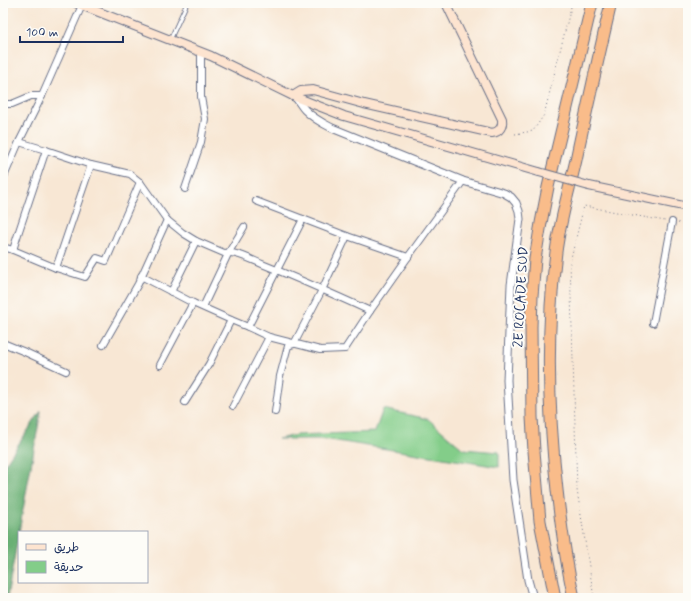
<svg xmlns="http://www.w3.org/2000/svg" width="691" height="601" font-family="Mynerve,'Playpen Sans Arabic',sans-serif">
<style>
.green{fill:#83cd89;stroke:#4f7e74}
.forest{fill:#6ab075;stroke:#42706a}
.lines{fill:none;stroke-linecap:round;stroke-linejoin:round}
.service-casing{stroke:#686f87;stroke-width:5}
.minor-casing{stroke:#686f87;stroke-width:8}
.tertiary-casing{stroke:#686f87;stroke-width:9}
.secondary-casing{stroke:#686f87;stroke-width:10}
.motorway-casing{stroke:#686f87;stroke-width:13}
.path{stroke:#686f87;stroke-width:1;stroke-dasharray:1 3;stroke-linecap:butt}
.service{stroke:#fff;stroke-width:3}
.minor{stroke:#fff;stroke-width:6}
.tertiary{stroke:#fff;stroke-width:7}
.secondary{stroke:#fde4d0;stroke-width:8}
.motorway{stroke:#f9bc8a;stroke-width:11}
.secondary-bridge-casing{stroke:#686f87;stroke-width:10;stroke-linecap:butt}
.secondary-bridge{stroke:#fde4d0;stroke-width:8}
.labels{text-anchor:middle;stroke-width:4;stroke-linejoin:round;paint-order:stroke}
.street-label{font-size:14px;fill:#1b2f5e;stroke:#fdfcf7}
</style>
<rect width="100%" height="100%" fill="#fdfcf7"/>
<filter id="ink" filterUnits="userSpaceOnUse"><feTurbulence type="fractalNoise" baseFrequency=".025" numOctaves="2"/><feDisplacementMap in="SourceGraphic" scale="8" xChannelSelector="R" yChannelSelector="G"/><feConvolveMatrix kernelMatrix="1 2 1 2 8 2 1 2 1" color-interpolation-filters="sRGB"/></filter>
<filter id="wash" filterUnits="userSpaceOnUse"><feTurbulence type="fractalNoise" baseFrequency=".012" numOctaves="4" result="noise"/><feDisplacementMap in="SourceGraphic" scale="16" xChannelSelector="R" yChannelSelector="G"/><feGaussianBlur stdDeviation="0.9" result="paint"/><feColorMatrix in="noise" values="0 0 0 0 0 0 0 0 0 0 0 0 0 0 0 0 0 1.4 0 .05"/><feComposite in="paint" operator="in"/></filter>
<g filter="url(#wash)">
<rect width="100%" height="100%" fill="#f8e7d4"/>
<polygon class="green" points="383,409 428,419 463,449 499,452 499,467 324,439 278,439 296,435 375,432"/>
<polygon class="forest" points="41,411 7,598 3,598 3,467"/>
</g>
<g filter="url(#ink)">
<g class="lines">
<defs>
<polyline id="service" points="170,40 187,3"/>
<g id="minor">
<polyline points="3,104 12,104 31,96 42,96"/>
<polyline points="19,142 46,150 19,231 13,250 56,268 91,165"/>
<path d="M46 150 91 165 130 174 140 182 167 220 183 233 196 241 224 253C236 251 252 260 262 264 299 279 335 295 370 311L408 257 463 181"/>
<polyline points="3,179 19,142 42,96 83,3"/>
<polyline points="185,189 201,142 205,119 201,97 201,52"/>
<polyline points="256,201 347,236 408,257"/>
<polyline points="3,247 13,250"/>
<polyline points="56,268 85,277 97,258 106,261 140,182"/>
<polyline points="141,276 193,303 231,320 248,327 269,337 320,350 345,349 370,311"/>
<polyline points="171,292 196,241"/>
<polyline points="203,307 229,252 244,227"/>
<polyline points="653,323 672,222"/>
<polyline points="248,327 277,270 303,219"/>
<polyline points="3,343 25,352 66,371"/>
<polyline points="103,345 138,284 167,220"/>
<polyline points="160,365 193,303"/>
<polyline points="185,402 209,364 231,320"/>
<polyline points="233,406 269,337"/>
<polyline points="275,412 280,376 288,346 294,344 322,290 347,236"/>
</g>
<path id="tertiary" d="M295 97C299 101 301 106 305 110 313 118 322 123 332 128L463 181 504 193 511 197 516 203 519 211 520 219 511 285 507 380 513 480 528 580 533 598"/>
<g id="secondary">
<polyline points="76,3 211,56 293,96 344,116 539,172"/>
<path d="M293 96 301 91 313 90 364 104 492 133C500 132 503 126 502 119L446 3"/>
<polyline points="589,186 688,207"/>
</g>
<g id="motorway">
<polyline points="555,598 540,521 534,451 532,417 531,327 532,296 535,259 541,223 548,187 592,3"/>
<path d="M574 598C566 562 561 526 557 490 548 411 546 331 556 252 560 221 569 190 576 160 587 107 599 55 611 3"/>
</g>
</defs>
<use href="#service" class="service-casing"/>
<use href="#minor" class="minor-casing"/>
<use href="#tertiary" class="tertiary-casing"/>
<use href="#secondary" class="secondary-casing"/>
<use href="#motorway" class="motorway-casing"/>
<g class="path">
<polyline points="515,134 533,131 544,115 572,3"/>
<polyline points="678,223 688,225"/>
<polyline points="594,598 577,490 570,262 584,206 665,221"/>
</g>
<use href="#service" class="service"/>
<use href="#minor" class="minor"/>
<use href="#tertiary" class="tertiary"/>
<use href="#secondary" class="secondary"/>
<use href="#motorway" class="motorway"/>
<defs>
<polyline id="secondary-bridge" points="539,172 589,186"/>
</defs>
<use href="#secondary-bridge" class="secondary-bridge-casing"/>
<use href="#secondary-bridge" class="secondary-bridge"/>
</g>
</g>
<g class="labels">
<g class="street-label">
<text transform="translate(520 297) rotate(-87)" y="5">2E ROCADE SUD</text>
</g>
</g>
<rect width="691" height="601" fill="none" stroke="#fdfcf7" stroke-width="16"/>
<rect x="18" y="531" width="130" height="52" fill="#fdfcf7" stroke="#a3aaba"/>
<rect x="26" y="544" width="20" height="6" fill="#fde4d0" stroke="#a3aaba"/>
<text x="54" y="551" font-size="12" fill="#1b2f5e">طريق</text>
<rect x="26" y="561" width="20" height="12" fill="#83cd89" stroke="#a3aaba"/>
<text x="54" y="571" font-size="12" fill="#1b2f5e">حديقة</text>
<path d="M20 36v6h103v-6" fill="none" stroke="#1b2f5e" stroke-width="2"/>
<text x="26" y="36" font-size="12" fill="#1b2f5e" stroke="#fdfcf7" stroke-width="3" paint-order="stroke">100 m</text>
</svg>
